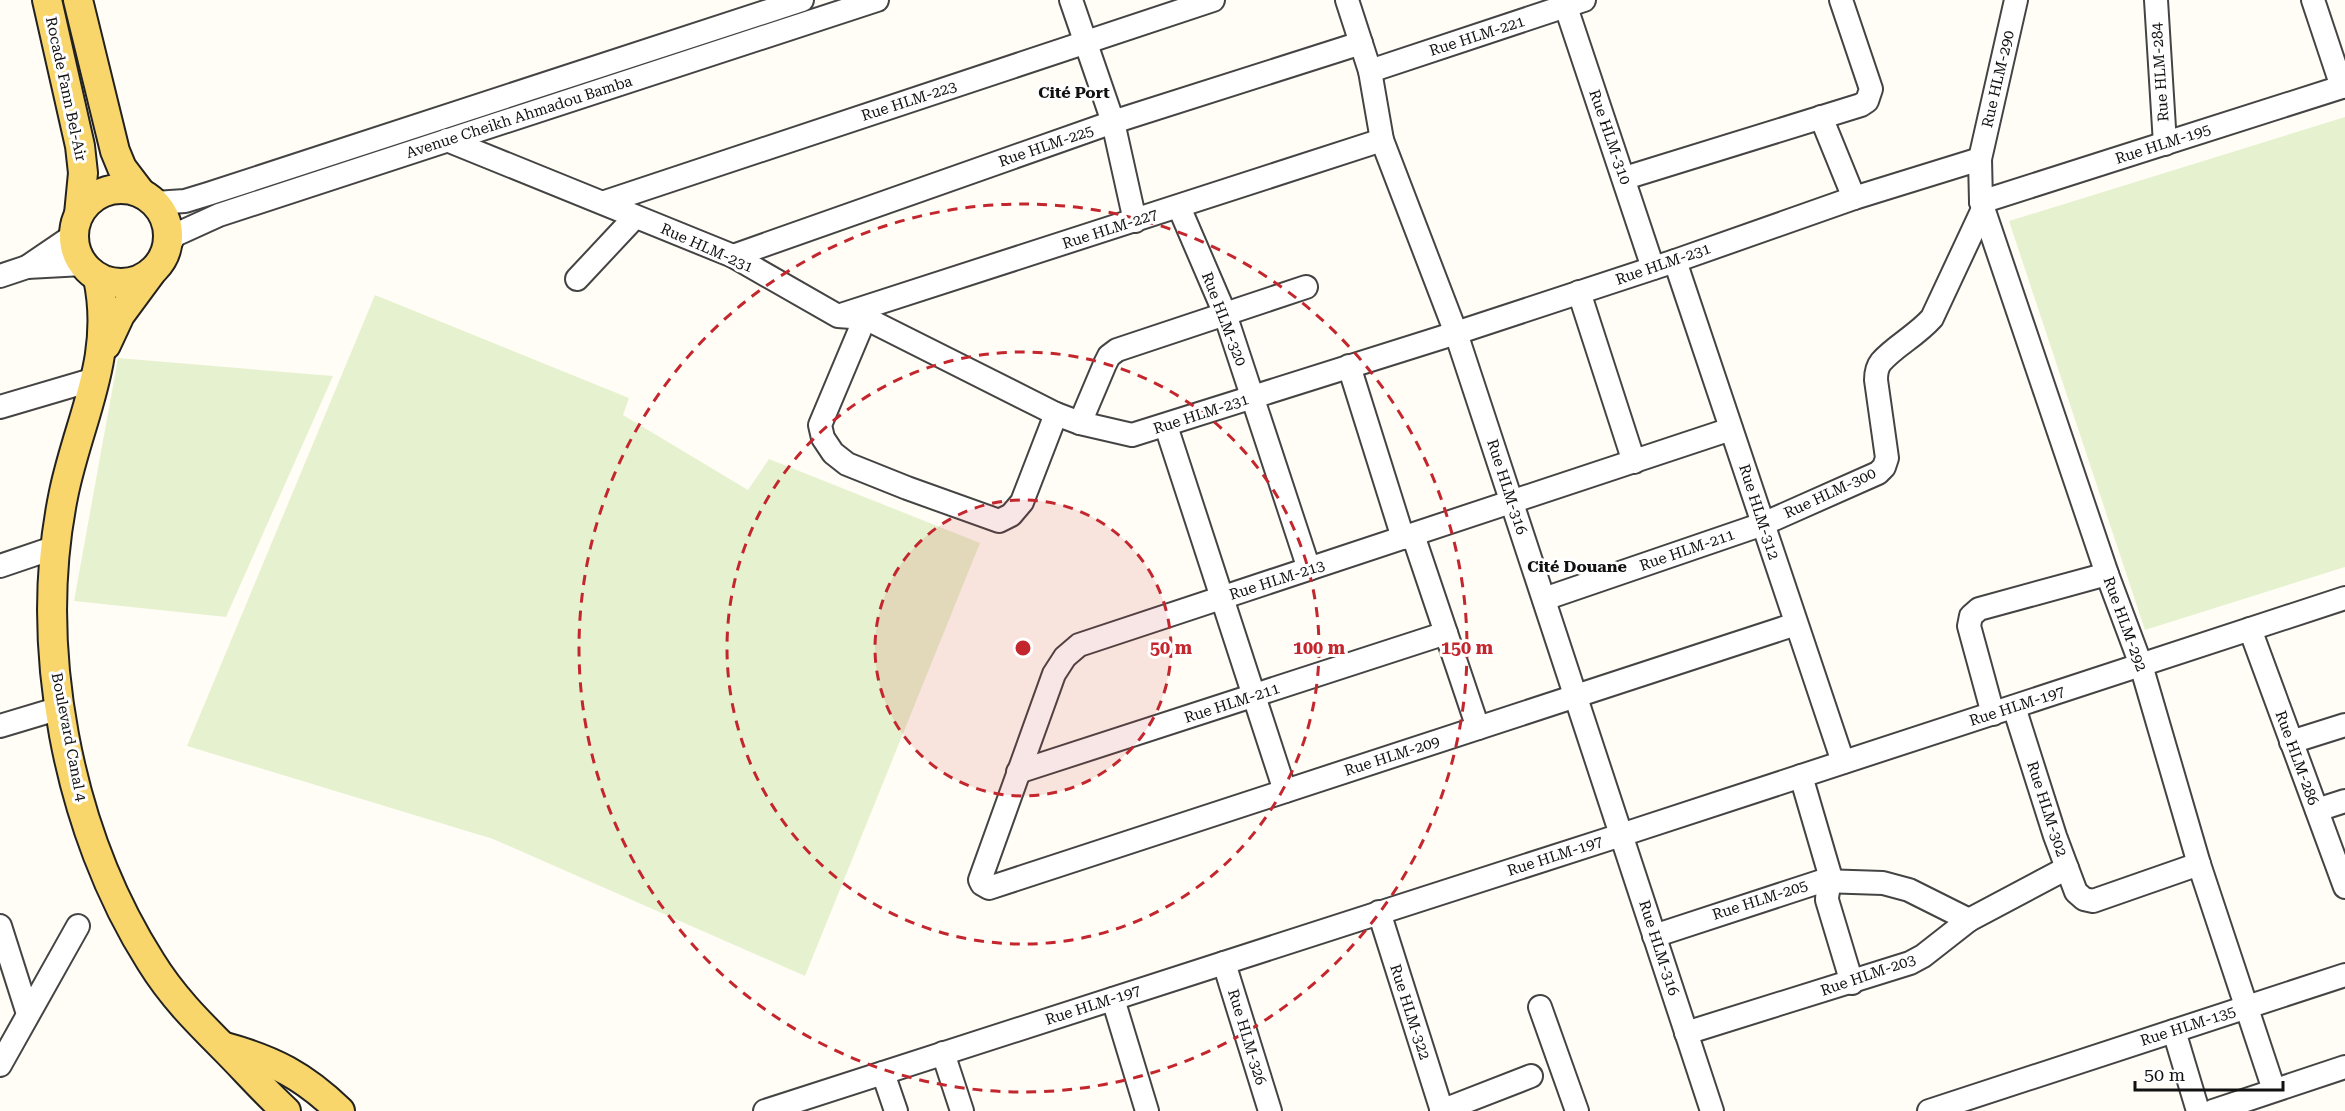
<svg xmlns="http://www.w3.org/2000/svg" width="2345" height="1111" font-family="'Roboto Serif',serif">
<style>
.pitch{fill:#e6f2cf}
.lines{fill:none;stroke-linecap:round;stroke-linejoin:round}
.minor-casing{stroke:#444;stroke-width:26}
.major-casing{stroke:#222;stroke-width:32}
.minor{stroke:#fff;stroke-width:22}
.major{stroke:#f9d66b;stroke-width:28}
.ring{fill:none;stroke:#c4262e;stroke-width:3;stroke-dasharray:10 8}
.labels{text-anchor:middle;stroke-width:6;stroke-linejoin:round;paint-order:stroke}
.street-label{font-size:15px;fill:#111;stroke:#fff}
.neighbourhood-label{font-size:16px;font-weight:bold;fill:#111;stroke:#fff}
.centre{fill:#c4262e;stroke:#fff;stroke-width:3}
.ring-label{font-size:18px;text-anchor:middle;font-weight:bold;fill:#c4262e;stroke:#fff;stroke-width:6;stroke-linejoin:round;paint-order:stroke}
</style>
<rect width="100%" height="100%" fill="#fffdf5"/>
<g class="pitch">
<polygon points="2345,117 2345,567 2145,630 2009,221"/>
<polygon points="375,295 629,398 623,415 748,490 769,459 980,543 805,976 493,839 187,746"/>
<polygon points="118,358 333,376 226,617 74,601"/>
</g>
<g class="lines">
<defs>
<g id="minor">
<polyline points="1071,0 1113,122 1135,221"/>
<polyline points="1347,0 1370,71 1382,140 1456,333 1712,1111"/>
<polyline points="2016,0 1980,159 1981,202 2107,574 2141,665 2199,864 2274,1090"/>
<polyline points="2156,0 2165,144"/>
<polyline points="2313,0 2342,87"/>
<polyline points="1566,7 1653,268"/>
<polyline points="1370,71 1584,0"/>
<polyline points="1821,117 1854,198"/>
<polyline points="447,140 733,256 838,316 865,318 1056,414 1080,423 1132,435 1456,333 1675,261 1854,198 1980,159"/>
<polyline points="1625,178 1861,105 1867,101 1871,89 1841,0"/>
<polyline points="605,202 1213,0"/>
<polyline points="1981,202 2345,86"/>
<polyline points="155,203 185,201 208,194 802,0"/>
<polyline points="1179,207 1225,314 1309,569"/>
<polyline points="168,246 175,235 219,215 877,0"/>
<polyline points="733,256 1113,122 1361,43"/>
<polyline points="1675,261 1843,762"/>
<polyline points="27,267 74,235"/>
<polyline points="0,276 27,267 83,264"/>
<polyline points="577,279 635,217"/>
<polyline points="1579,292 1634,462"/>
<polyline points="844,314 1382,140"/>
<polyline points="865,318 820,425 823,438 833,453 847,464 907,488 999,521 1011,515 1022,502 1056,414"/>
<polyline points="1349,366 1403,538"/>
<polyline points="0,407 95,379"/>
<polyline points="1080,423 1105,364 1109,356 1117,350 1306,287"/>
<polyline points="1166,426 1285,791"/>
<polyline points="1731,429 1079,645 1065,657 1054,674 980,880 982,884 989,888 1796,624"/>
<polyline points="1413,535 1478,728"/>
<polyline points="0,566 56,547"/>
<path d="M1544 599 1763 524 1878 473 1884 467 1887 458 1876 380C1876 373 1877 367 1881 362 1895 346 1916 336 1932 318L1983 209"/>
<polyline points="2250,629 2345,887"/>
<polyline points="2014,707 2055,836 2076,892 2084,899 2093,901 2199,864"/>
<polyline points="1993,714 1969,626 1971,616 1979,609 2107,574"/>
<polyline points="0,726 60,708"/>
<polyline points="2291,742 2345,725"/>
<polyline points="1018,772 1446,633"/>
<path d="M1801 776 1830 875C1831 884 1827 891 1827 900L1852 983"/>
<polyline points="2317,810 2345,801"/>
<polyline points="1379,912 1442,1111"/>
<polyline points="0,926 28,1014"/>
<polyline points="1654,936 1822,881 1883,883 1909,890 1969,920"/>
<polyline points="1224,963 1270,1111"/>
<polyline points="1113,999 1147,1111"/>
<polyline points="1540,1007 1577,1111"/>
<polyline points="2174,1031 2198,1111"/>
<polyline points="1686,1033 1910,963 1923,956 1969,920 2067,868"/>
<polyline points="943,1053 962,1111"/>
<polyline points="0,1065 78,926"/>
<polyline points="883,1073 896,1111"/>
<polyline points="765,1111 1621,835 2345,598"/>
<polyline points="1441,1111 1531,1076"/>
<polyline points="1929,1111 2345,975"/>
<polyline points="2213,1111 2345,1067"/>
</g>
<g id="major">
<polyline points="47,0 80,146 83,173 79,214"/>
<polyline points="78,0 115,151 122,168 141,193"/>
<circle cx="121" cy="236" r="47"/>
<path d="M98 278C115 358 80 416 64 492 32 645 67 830 151 962 172 996 197 1021 225 1049 245 1069 264 1091 286 1111"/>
<polyline points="106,345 120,315 151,273"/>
<path d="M225 1047C273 1060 304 1076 340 1111"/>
</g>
</defs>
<use href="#minor" class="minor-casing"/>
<use href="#major" class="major-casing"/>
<use href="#minor" class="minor"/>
<use href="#major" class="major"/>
</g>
<circle cx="1023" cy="648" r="148" fill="#c4262e" fill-opacity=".12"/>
<g class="ring">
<circle cx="1023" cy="648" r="148"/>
<circle cx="1023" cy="648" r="296"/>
<circle cx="1023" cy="648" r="444"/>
</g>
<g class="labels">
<g class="street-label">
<text transform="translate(1477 36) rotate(-18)" y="5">Rue HLM-221</text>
<text transform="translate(2160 72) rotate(-94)" y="5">Rue HLM-284</text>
<text transform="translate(1998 79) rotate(-77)" y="5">Rue HLM-290</text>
<text transform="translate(66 89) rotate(78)" y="5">Rocade Fann Bel-Air</text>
<text transform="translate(909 101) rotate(-18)" y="5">Rue HLM-223</text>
<text transform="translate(519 117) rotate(-18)" y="5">Avenue Cheikh Ahmadou Bamba</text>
<text transform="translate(1610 137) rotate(71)" y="5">Rue HLM-310</text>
<text transform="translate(2163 144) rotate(-18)" y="5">Rue HLM-195</text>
<text transform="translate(1046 146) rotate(-19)" y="5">Rue HLM-225</text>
<text transform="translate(1110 229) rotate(-18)" y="5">Rue HLM-227</text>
<text transform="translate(707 248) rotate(24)" y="5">Rue HLM-231</text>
<text transform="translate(1663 264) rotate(-19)" y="5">Rue HLM-231</text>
<text transform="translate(1224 319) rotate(69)" y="5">Rue HLM-320</text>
<text transform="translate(1201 414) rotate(-18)" y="5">Rue HLM-231</text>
<text transform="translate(1507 487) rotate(72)" y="5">Rue HLM-316</text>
<text transform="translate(1830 493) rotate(-25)" y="5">Rue HLM-300</text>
<text transform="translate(1759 512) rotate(72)" y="5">Rue HLM-312</text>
<text transform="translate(1687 550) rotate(-19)" y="5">Rue HLM-211</text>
<text transform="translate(1277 580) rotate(-18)" y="5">Rue HLM-213</text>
<text transform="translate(2125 624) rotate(70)" y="5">Rue HLM-292</text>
<text transform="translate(1232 703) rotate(-18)" y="5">Rue HLM-211</text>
<text transform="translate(2017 706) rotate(-18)" y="5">Rue HLM-197</text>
<text transform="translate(69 737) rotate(79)" y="5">Boulevard Canal 4</text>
<text transform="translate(1392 756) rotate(-18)" y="5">Rue HLM-209</text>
<text transform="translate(2297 758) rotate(70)" y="5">Rue HLM-286</text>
<text transform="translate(2047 809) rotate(72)" y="5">Rue HLM-302</text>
<text transform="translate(1555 856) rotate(-18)" y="5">Rue HLM-197</text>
<text transform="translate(1760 900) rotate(-18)" y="5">Rue HLM-205</text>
<text transform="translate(1659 948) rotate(72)" y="5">Rue HLM-316</text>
<text transform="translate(1868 975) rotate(-19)" y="5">Rue HLM-203</text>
<text transform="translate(1093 1005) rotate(-18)" y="5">Rue HLM-197</text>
<text transform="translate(1410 1012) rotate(72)" y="5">Rue HLM-322</text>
<text transform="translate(2188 1026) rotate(-18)" y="5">Rue HLM-135</text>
<text transform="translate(1247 1037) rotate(73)" y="5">Rue HLM-326</text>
</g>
<g class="neighbourhood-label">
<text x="1074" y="98">Cité Port</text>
<text x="1577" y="572">Cité Douane</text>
</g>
</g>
<circle cx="1023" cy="648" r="9" class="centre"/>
<g class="ring-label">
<text x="1171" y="654">50 m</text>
<text x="1319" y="654">100 m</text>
<text x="1467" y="654">150 m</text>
</g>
<path d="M2135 1081v9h148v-9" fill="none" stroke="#111111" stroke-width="3"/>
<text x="2144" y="1081" font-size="18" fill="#111111" stroke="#ffffff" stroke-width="4.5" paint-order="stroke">50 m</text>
</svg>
